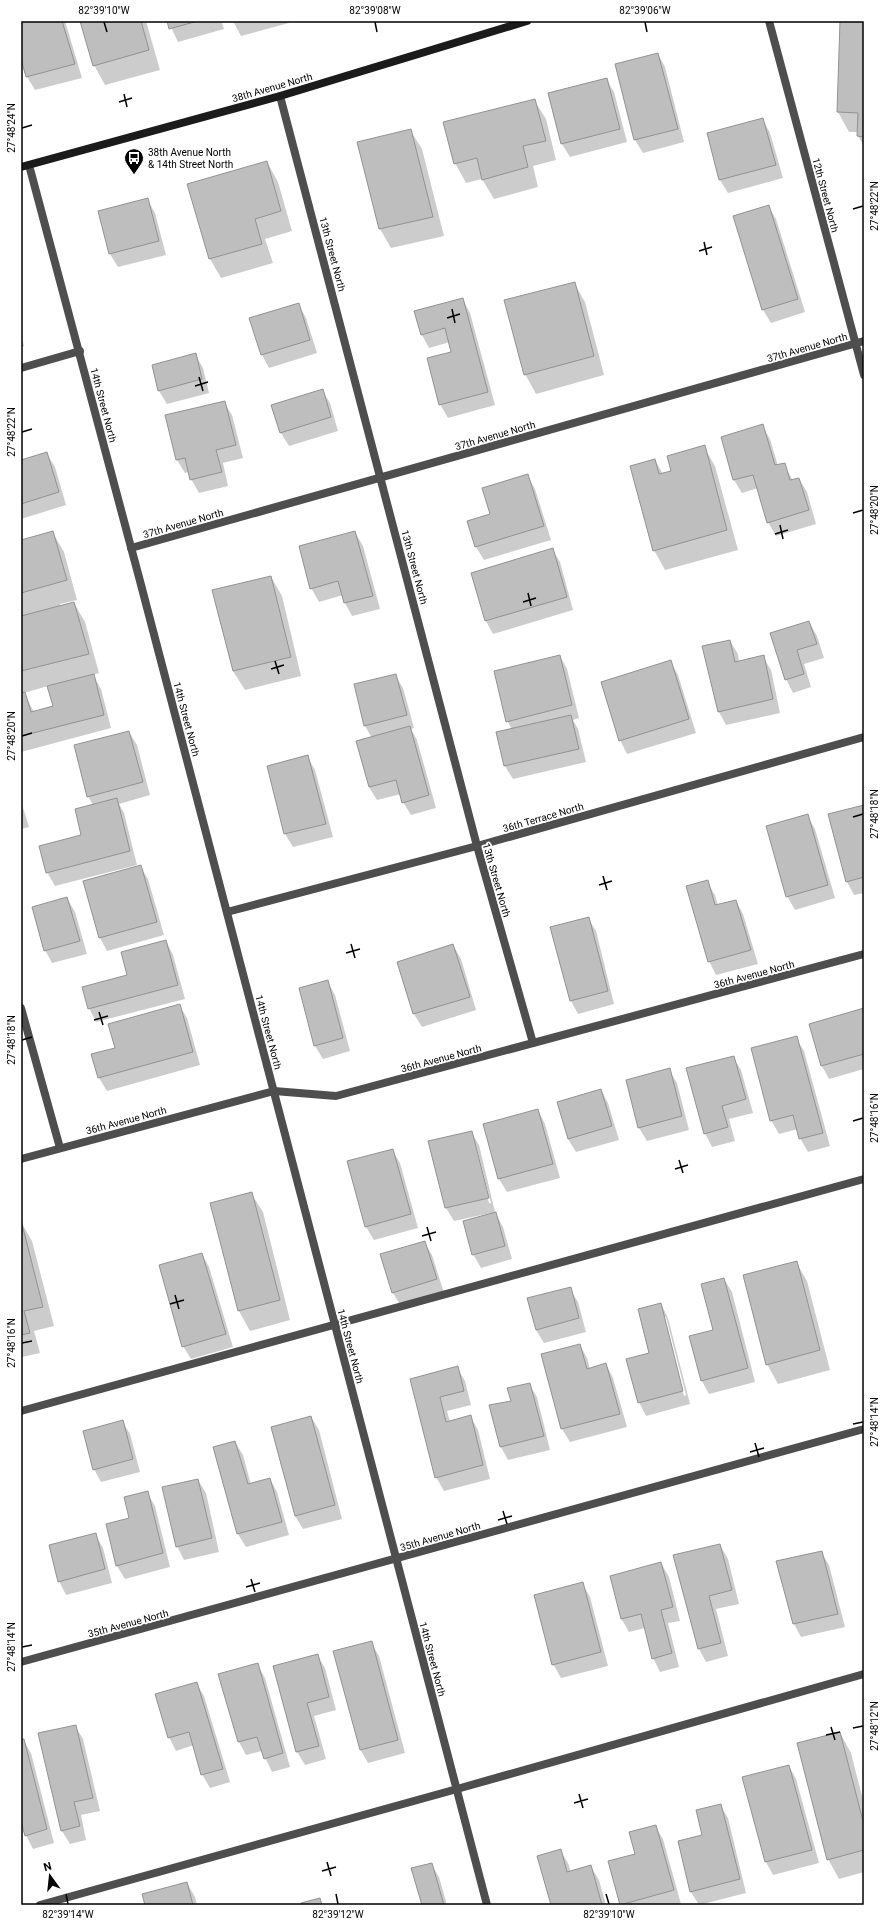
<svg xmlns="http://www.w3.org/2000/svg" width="885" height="1926" font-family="Roboto,sans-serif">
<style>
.shadow{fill:#0003;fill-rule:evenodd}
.building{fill:#bebebe;stroke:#929292}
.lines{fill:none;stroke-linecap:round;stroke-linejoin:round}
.lane{stroke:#4e4e4e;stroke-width:8}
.street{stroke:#4e4e4e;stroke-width:8}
.secondary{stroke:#1b1b1b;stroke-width:8}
.ticks{fill:none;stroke:#000;stroke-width:1.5}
.labels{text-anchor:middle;stroke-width:3.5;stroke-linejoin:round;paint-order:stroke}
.street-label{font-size:10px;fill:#000;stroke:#fff}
.poi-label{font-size:10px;fill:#000;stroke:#fff;text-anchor:start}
.neatline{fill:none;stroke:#000;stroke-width:1.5}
.ticks-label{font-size:10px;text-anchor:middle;fill:#000}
</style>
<rect width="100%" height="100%" fill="#fff"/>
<g class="shadow">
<polygon points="21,21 65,21 82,78 35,90 27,77 21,55"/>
<polygon points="81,21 146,21 160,70 105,85 94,65"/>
<polygon points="168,21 221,21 224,29 178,42"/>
<polygon points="233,21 288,21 289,23 241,36"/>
<polygon points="841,21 864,22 864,146 858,136 858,132 849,132 838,112"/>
<polygon points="658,54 665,67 684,142 643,153 635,140 616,65"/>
<polygon points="606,79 614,92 627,142 570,157 562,144 549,94"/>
<polygon points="534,100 546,119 556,160 533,166 538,187 494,199 482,179 466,183 455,163"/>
<polygon points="763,120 770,133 783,178 728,193 720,180"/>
<polygon points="410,130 422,149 444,236 391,248 380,229"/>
<polygon points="267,162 278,182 292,231 265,239 273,263 221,278 210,259 188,185"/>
<polygon points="147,199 155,213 166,255 118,267 110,254 99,212"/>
<polygon points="768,206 776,219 805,312 771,323 763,310 734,216"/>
<polygon points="574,283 585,302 604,375 536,394 525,374"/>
<polygon points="463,300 470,313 495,405 448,418 440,404 453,353 450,342 429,348 422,335"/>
<polygon points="298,304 306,318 317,353 269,368 262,355 251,319"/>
<polygon points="21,334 24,346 21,347"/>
<polygon points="195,354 203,368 209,393 167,404 159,391"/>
<polygon points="322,390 330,403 338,431 289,446 281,433 272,405"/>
<polygon points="224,402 232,415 243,458 223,463 228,486 199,493 191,479 189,472 185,473 177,460"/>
<polygon points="762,426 770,439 778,466 784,464 793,481 799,479 807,492 816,524 776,536 768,522 758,488 742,493 734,480 722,437"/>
<polygon points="704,447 715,466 738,550 665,570 654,550 655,460 663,474 672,471"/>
<polygon points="47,454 55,467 66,505 21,519 21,461"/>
<polygon points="527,475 535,489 551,540 484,560 476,547 468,522 491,515"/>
<polygon points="355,532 363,546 380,609 352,616 345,603 343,595 319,602 311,588"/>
<path d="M53 533 64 552 77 600 60 604 61 606 74 603 85 622 99 673 93 675 101 689 111 728 21 752V542ZM48 686 54 707 34 712 24 693Z"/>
<polygon points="552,549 560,562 573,610 493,634 486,621 472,573"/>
<polygon points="271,577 282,596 301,676 245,690 233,671 214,591"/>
<polygon points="809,622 817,636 824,658 804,664 811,687 793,693 786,679 772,634"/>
<polygon points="730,641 738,654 739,662 763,657 771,670 780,713 726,725 719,712"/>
<polygon points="560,656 567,669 579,718 573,720 578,729 586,762 513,779 505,766 498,733 512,729 507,721"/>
<polygon points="670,661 678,675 696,733 627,754 620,740"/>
<polygon points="395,675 403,688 414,728 411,729 417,740 436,808 411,815 403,802 401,794 377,800 369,787 372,738 365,726 355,685"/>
<polygon points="129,732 137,745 150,795 119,804 124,813 137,865 55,886 47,872 83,836 93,805 88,796"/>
<polygon points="307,756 315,770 333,837 293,847 285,834 268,767"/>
<polygon points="21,801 29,827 21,829"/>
<polygon points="864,806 864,893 854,895 847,882 829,815"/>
<polygon points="807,815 815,829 835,898 795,910 787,896"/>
<polygon points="140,866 148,879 164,935 107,951 100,938"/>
<polygon points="707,882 715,895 718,905 736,901 743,914 758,964 716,975 709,961"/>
<polygon points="67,898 75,912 87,954 52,963 45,950"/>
<polygon points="588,918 596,931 614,1004 578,1014 571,1001"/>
<polygon points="166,941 173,955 185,999 96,1022 89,1008"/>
<polygon points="453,945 461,959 476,1010 422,1027 414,1014"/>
<polygon points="328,982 335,995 350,1051 323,1059 315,1046"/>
<polygon points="179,1005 187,1018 200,1065 107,1091 99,1078 93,1055 116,1049"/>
<polygon points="864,1010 864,1069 829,1079 822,1066"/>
<polygon points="796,1038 804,1051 830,1146 808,1152 800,1138 798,1129 779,1134 771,1120"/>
<polygon points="733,1057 741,1070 753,1113 729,1119 735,1141 712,1147 705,1133"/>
<polygon points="669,1070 677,1083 689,1130 647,1141 639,1128 627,1081"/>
<polygon points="601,1090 608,1103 619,1140 576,1152 568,1139 558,1103"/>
<polygon points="538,1110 545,1124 560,1178 507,1192 499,1179"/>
<path d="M471 1132 479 1145 495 1212 503 1227 512 1259 481 1268 473 1254 491 1213 454 1221 446 1208 429 1142ZM474 1145H476L491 1203H489Z"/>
<polygon points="392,1150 400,1163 418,1228 374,1240 366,1227"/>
<polygon points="251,1193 263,1212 290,1320 250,1331 239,1311 211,1204"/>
<polygon points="21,1222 32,1241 54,1326 34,1331 40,1353 22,1357"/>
<polygon points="424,1242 432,1255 444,1293 401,1306 393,1293 382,1255"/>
<polygon points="202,1254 209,1267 233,1347 191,1359 183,1346"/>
<polygon points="796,1262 807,1281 830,1370 778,1384 767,1364"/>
<polygon points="724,1279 732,1292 755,1382 709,1394 702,1381 714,1330"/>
<polygon points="570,1289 578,1302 586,1332 544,1343 536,1330"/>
<path d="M661 1304 668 1318 690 1404 646 1416 639 1402ZM664 1317H666L686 1395 684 1396Z"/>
<polygon points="580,1345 587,1358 590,1369 606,1364 613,1378 627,1427 570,1442 562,1429 542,1355"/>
<polygon points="457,1367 465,1381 471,1405 447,1411 450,1422 470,1416 478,1430 490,1479 444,1491 436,1477 411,1380"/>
<polygon points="529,1384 537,1397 550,1450 508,1460 501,1447 512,1402"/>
<polygon points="311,1417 319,1430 342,1519 303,1529 295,1516"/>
<polygon points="122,1421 130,1434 140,1472 101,1482 94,1469"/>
<polygon points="235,1442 243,1455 251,1485 270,1479 277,1492 289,1535 246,1547 238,1534 214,1448"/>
<polygon points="198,1480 206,1493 219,1552 184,1560 177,1546"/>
<polygon points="147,1493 155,1506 170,1567 125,1579 117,1566 107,1525 130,1519"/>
<polygon points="95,1534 103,1548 112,1583 66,1595 59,1581"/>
<polygon points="720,1545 728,1559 739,1604 716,1609 728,1656 706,1662 699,1649 674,1556"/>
<polygon points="821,1552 829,1565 845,1627 801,1637 794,1624 778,1562"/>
<polygon points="661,1563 669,1577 680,1621 668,1623 679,1667 660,1672 653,1658 645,1628 629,1632 621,1618"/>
<polygon points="582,1583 590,1597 608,1666 561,1678 553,1664"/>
<polygon points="371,1643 379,1656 405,1753 368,1763 360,1749"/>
<polygon points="317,1655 325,1668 336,1710 314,1716 326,1759 305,1765 297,1752 275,1666"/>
<polygon points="257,1664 265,1678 290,1767 272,1772 262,1751 246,1755 239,1742"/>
<polygon points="196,1683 204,1696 230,1782 210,1788 202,1774 194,1745 176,1751 169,1737"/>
<polygon points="75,1726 83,1739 100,1811 81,1815 86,1840 70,1844 62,1831 40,1734"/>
<polygon points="840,1733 851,1753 864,1804 864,1872 839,1879 828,1859"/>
<polygon points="21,1740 23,1740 31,1753 54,1843 33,1849 26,1835 21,1818"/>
<polygon points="789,1766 796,1779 819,1863 773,1875 766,1862"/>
<polygon points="720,1805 728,1818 746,1893 699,1905 691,1892 704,1836"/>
<polygon points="655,1826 663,1839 681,1904 622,1905 636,1854"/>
<polygon points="560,1850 568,1863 571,1872 591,1867 599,1880 606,1905 552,1905"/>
<polygon points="431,1864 439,1877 447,1905 423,1905"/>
<polygon points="187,1883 195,1897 197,1905 146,1905"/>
</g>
<g class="building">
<polygon points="21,21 62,21 75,64 26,77 21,59"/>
<polygon points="80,21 141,21 149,50 93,66"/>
<polygon points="167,21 198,21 169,29"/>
<polygon points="840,21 864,21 864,137 857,136 858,113 837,112"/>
<polygon points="658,53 678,129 634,140 615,64"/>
<polygon points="607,78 620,129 561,144 548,93"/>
<polygon points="535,99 546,141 523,146 528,167 482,180 477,158 454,164 443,122"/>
<polygon points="763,118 776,165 719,180 707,133"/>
<polygon points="411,129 433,217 379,229 357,142"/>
<polygon points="267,161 281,211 255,219 262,244 209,259 187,184"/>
<polygon points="148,198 159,241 109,254 98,211"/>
<polygon points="769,205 798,299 762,310 733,216"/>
<polygon points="575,282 594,356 524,375 504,300"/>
<polygon points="463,298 488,392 439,405 427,358 451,352 445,328 421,335 414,311"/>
<polygon points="299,303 310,340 261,355 249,318"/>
<polygon points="196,353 202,379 158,391 152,365"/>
<polygon points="323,389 331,417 280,433 271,405"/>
<polygon points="225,401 236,445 216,450 222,472 190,480 185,458 176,460 165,415"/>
<polygon points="763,424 775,465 785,463 790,480 799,478 809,510 767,523 753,475 733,480 721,437"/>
<polygon points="705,445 727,530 653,551 630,466 655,459 659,474 671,471 667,456"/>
<polygon points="47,452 59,492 21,504 21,460"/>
<polygon points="528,474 544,526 475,547 467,521 490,514 482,488"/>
<polygon points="53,531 67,580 21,593 21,540"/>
<polygon points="355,531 373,596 344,603 338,581 310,589 299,546"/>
<polygon points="553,548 567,597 485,621 471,573"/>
<polygon points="271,576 291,657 233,671 212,590"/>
<polygon points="74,602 89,654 21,671 21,616"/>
<polygon points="809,621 817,644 797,650 804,674 785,680 770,633"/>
<polygon points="730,640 735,662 764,655 773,699 718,712 702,646"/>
<polygon points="560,655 572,705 506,722 494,671"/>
<polygon points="671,660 689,719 619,741 601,682"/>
<polygon points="94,674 104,715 21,736 21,693 25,692 31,712 53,706 47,686"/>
<polygon points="396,674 407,715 364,726 354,684"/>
<polygon points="571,715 579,749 504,766 496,732"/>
<polygon points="410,726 429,795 402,803 396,780 369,787 356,741"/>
<polygon points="129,731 143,782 87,797 74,745"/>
<polygon points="308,755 326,824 284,834 267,766"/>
<polygon points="117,798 130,851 46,873 39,846 81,835 75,809"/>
<polygon points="864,805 864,877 846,882 828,814"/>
<polygon points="808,814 828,885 786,897 766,826"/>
<polygon points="141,865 157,922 99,938 83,881"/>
<polygon points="708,880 715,905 736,900 751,950 708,962 686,886"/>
<polygon points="67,897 80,941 44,951 32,907"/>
<polygon points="589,917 608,991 570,1001 550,927"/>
<polygon points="166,940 178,985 88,1009 82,987 127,975 121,952"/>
<polygon points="453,944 470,997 413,1014 397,962"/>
<polygon points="328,980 343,1038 314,1046 299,988"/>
<polygon points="180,1004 193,1052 98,1078 91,1054 115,1048 108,1024"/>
<polygon points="864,1008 864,1054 821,1066 809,1024"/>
<polygon points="797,1036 823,1133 799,1139 793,1115 770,1121 751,1048"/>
<polygon points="734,1056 746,1099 722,1106 728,1127 704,1134 686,1068"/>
<polygon points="670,1068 682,1116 638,1128 626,1080"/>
<polygon points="601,1089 612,1126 568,1139 557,1102"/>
<polygon points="538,1109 553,1164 498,1179 483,1124"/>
<polygon points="472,1131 489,1198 445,1208 428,1141"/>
<polygon points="393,1149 411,1214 365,1227 347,1161"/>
<polygon points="252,1192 280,1300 238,1311 210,1203"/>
<polygon points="496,1212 505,1246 472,1255 463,1221"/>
<polygon points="21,1220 43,1307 24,1311 30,1333 21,1335"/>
<polygon points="425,1241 437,1279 392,1293 380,1254"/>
<polygon points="202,1253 226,1334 182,1347 159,1265"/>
<polygon points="797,1261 820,1350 766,1365 743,1275"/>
<polygon points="724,1278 748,1368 701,1381 689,1336 713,1330 701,1284"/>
<polygon points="571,1287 579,1318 536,1330 527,1298"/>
<polygon points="661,1303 683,1391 638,1403 626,1359 649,1353 638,1309"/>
<polygon points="580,1344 587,1369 606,1363 620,1414 561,1429 541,1354"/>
<polygon points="458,1366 464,1391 440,1397 446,1422 471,1415 483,1465 435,1478 410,1379"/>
<polygon points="530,1383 544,1436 500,1447 489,1405 511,1401 507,1388"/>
<polygon points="311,1416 335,1505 295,1516 271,1427"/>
<polygon points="123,1420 133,1459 93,1470 83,1431"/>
<polygon points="235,1441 248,1484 270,1478 282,1522 237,1534 213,1447"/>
<polygon points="198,1479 212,1538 176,1547 162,1487"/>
<polygon points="148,1491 163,1553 116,1566 106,1524 129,1518 124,1497"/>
<polygon points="96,1533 105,1569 58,1582 49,1545"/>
<polygon points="720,1544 732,1590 709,1596 721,1643 698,1649 673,1555"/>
<polygon points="822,1551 838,1614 793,1624 776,1561"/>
<polygon points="661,1562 673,1607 661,1610 672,1653 652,1659 641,1614 621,1619 610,1576"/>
<polygon points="583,1582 601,1652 552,1665 534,1595"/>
<polygon points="372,1641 398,1740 360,1750 333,1651"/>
<polygon points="318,1654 329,1697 307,1703 319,1746 296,1752 273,1666"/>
<polygon points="258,1663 283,1753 264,1759 257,1737 238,1742 218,1674"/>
<polygon points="197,1682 223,1769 201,1775 189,1732 168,1738 155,1694"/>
<polygon points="76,1725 93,1798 74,1802 80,1826 61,1831 38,1733"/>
<polygon points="840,1732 864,1825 864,1850 827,1860 797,1743"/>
<polygon points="21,1739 24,1739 47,1829 25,1836 21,1822"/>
<polygon points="789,1765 812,1850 765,1862 742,1777"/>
<polygon points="721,1804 740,1879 690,1892 678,1841 702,1835 696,1810"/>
<polygon points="656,1825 674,1890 620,1905 608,1861 635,1854 629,1832"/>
<polygon points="561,1849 567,1872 591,1865 602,1905 551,1905 537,1856"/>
<polygon points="432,1863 444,1905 422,1905 411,1868"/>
<polygon points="187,1882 193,1905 145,1905 142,1894"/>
<polygon points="320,1898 322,1905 301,1905 301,1903"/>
</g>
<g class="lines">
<g class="lane">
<polyline points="21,368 80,351"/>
<polyline points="21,1008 60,1148"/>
<polyline points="21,1411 864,1179"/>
<polyline points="40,1905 457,1789 864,1674"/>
</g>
<g class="street">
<polyline points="769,21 864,375"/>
<polyline points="280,96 477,846 533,1043"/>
<polyline points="29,165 140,581 487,1905"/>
<polyline points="131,548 864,341"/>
<polyline points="227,912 477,846 864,737"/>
<polyline points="21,1159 274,1091 336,1096 864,954"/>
<polyline points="21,1662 864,1429"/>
</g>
<polyline class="secondary" points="21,167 280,96 527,21"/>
</g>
<path class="ticks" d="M104 22 107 32M375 22 377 32M645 22 647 32M124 94 127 107M119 102 132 98M22 128 32 125M853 209 863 206M704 242 707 255M699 251 712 247M452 309 455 323M447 318 460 314M199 377 203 391M195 386 208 382M22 432 32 429M853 513 863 510M780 525 783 539M775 534 788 530M528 593 531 606M523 602 536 598M275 661 279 674M271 669 284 665M22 736 32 733M853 817 863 814M603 876 607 890M599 885 612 881M351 944 355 958M346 953 360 949M99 1012 103 1025M94 1020 108 1016M22 1040 32 1037M853 1121 863 1118M679 1160 683 1173M675 1169 688 1165M427 1227 431 1241M422 1236 436 1232M175 1295 179 1309M170 1304 184 1300M22 1343 32 1341M853 1424 863 1422M755 1443 759 1457M750 1452 764 1448M503 1511 507 1524M498 1520 512 1516M251 1579 255 1592M246 1587 260 1583M22 1647 32 1645M831 1727 835 1740M853 1728 863 1726M826 1735 840 1732M579 1794 583 1808M574 1803 588 1799M327 1862 331 1876M322 1871 336 1867M66 1894 68 1904M336 1894 338 1904M606 1894 609 1904"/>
<defs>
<symbol id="bus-pin" viewBox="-11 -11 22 30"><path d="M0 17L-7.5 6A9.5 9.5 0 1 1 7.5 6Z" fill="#000" stroke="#fff"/><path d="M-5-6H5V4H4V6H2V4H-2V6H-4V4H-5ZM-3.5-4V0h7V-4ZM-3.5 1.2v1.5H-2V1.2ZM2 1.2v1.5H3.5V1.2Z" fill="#fff"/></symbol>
</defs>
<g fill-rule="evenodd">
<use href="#bus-pin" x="123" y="147" width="22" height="30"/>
</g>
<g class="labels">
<g class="street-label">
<text transform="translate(272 87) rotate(-16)" y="4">38th Avenue North</text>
<text transform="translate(826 195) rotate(75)" y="4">12th Street North</text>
<text transform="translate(333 254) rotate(75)" y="4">13th Street North</text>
<text transform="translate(807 347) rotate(-16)" y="4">37th Avenue North</text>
<text transform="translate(104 405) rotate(75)" y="4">14th Street North</text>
<text transform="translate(495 435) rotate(-16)" y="4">37th Avenue North</text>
<text transform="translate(183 523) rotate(-16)" y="4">37th Avenue North</text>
<text transform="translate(415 567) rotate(75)" y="4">13th Street North</text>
<text transform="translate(187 719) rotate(75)" y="4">14th Street North</text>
<text transform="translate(543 817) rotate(-16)" y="4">36th Terrace North</text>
<text transform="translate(497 880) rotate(74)" y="4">13th Street North</text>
<text transform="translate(754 974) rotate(-15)" y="4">36th Avenue North</text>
<text transform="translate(269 1032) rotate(75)" y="4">14th Street North</text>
<text transform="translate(441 1058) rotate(-15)" y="4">36th Avenue North</text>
<text transform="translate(126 1120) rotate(-15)" y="4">36th Avenue North</text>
<text transform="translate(351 1346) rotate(75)" y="4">14th Street North</text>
<text transform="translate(440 1536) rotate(-16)" y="4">35th Avenue North</text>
<text transform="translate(128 1623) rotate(-15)" y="4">35th Avenue North</text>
<text transform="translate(433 1659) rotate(75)" y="4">14th Street North</text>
</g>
<g class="poi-label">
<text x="148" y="156">38th Avenue North<tspan x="148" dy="12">&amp; 14th Street North</tspan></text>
</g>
</g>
<rect width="885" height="1926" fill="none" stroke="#ffffff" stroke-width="44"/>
<g transform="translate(50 1876) rotate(345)" stroke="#ffffff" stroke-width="3" paint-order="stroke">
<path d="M0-3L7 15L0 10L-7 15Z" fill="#000000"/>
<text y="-6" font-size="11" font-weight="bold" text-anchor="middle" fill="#000000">N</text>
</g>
<rect x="22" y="22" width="841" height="1882" class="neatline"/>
<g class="ticks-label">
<text x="104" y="14">82°39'10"W</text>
<text x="375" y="14">82°39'08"W</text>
<text x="645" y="14">82°39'06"W</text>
<text transform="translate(11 128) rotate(-90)" y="4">27°48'24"N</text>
<text transform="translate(874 206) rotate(-90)" y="4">27°48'22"N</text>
<text transform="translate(11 432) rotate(-90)" y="4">27°48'22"N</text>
<text transform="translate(874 510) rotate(-90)" y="4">27°48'20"N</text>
<text transform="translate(11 736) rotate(-90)" y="4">27°48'20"N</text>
<text transform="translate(874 814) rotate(-90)" y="4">27°48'18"N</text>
<text transform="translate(11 1040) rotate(-90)" y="4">27°48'18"N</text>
<text transform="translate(874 1118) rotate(-90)" y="4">27°48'16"N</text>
<text transform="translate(11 1343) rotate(-90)" y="4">27°48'16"N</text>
<text transform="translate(874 1422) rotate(-90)" y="4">27°48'14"N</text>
<text transform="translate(11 1647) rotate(-90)" y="4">27°48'14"N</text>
<text transform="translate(874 1726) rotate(-90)" y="4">27°48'12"N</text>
<text x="68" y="1918">82°39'14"W</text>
<text x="338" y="1918">82°39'12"W</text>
<text x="609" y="1918">82°39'10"W</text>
</g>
</svg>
